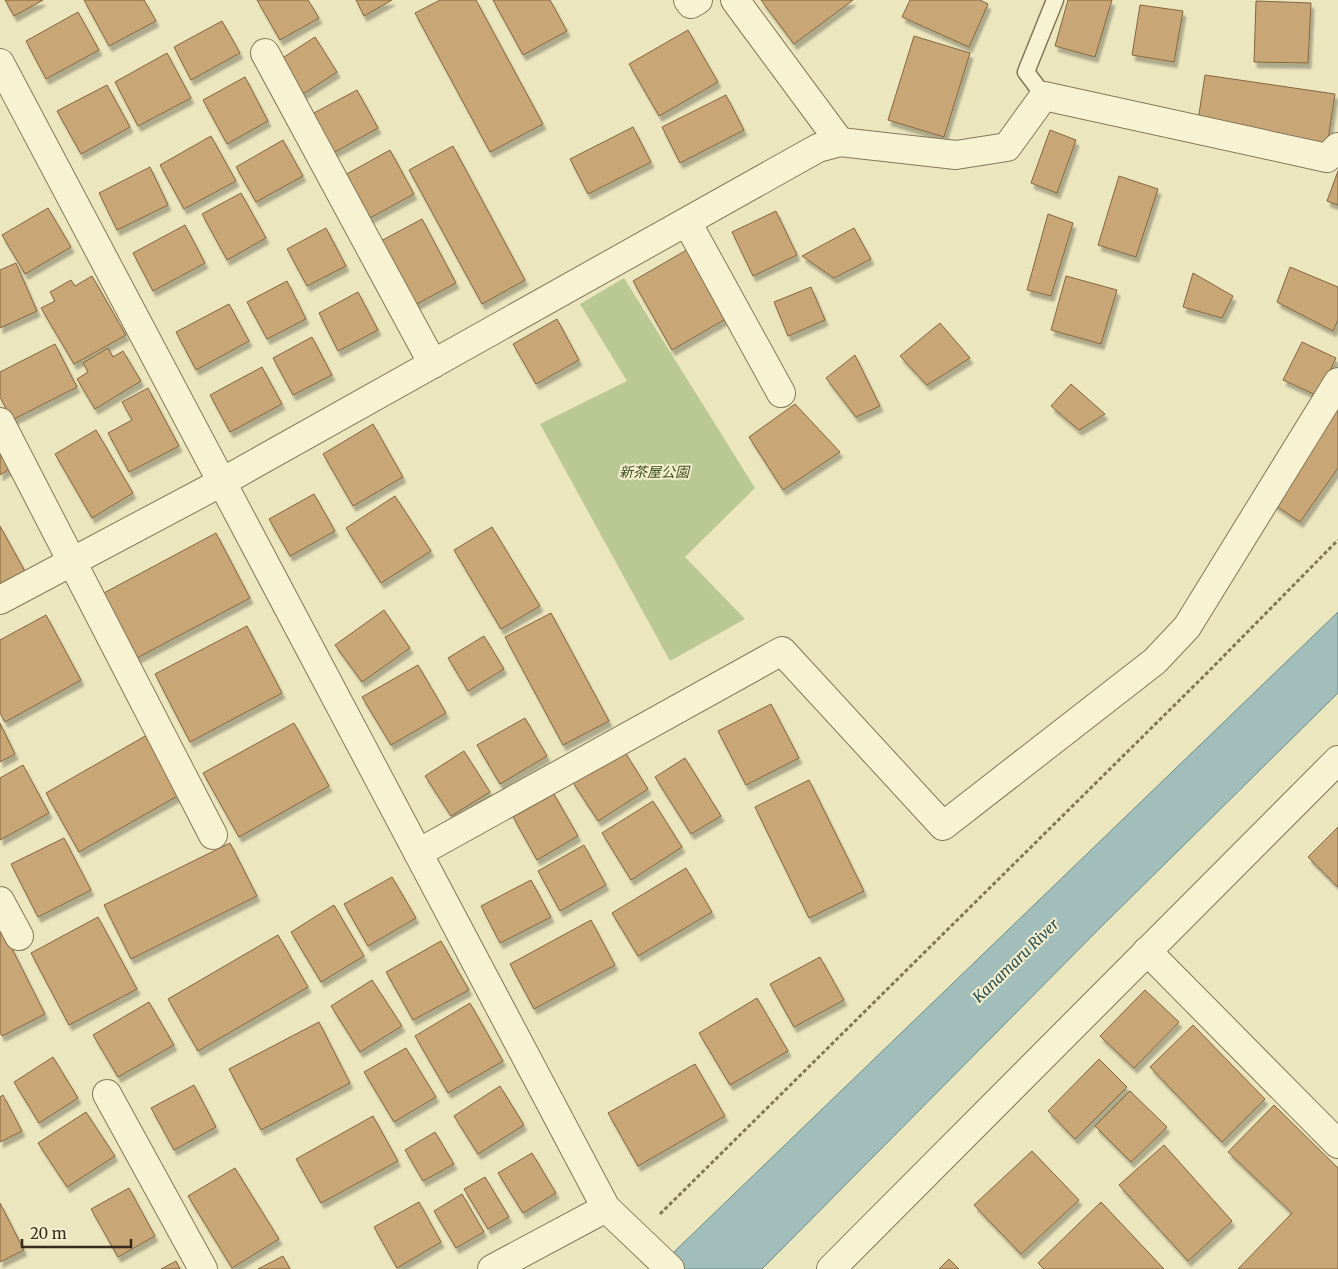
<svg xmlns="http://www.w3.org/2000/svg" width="1338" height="1269" font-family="Merriweather,'Noto Sans JP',serif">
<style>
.green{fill:#bac993}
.water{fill:#a2beba;stroke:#6a8b88}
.building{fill:#c9a675;stroke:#82653e;filter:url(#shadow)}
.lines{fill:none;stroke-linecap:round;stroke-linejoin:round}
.service-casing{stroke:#847758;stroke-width:19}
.minor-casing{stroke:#847758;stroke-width:30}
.tertiary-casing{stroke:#847758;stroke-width:30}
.path{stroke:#847758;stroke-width:3;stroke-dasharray:4 2.5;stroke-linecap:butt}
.service{stroke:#f7f2d1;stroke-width:16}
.minor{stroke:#f7f2d1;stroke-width:28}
.tertiary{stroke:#f7f2d1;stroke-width:28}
.labels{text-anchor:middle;stroke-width:4;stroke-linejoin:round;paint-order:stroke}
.park-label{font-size:14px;font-style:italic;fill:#3d4f23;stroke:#f4efce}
.water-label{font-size:15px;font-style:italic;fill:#2b4f53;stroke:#f4efce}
</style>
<defs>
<filter id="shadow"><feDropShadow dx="3" dy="5.5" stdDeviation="1" flood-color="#0004"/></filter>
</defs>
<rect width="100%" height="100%" fill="#ece6be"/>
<polygon class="green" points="624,278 755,488 685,557 745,619 670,661 540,424 627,381 580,304"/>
<polygon class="water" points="1338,612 1338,693 1104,924 762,1269 660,1269 677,1249"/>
<g class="building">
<polygon points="5,0 43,0 14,16"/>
<polygon points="84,0 144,0 156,21 109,46"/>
<polygon points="257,0 308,0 319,18 280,40"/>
<polygon points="356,0 392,0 364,16"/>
<polygon points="440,0 476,0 543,124 490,152 415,13"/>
<polygon points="493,0 550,0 567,31 523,55"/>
<polygon points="761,0 853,0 794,44"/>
<polygon points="910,0 980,0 988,4 969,47 902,17"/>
<polygon points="1068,0 1112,0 1095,57 1055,46"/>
<polygon points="1256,1 1311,3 1308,63 1254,62"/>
<polygon points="1140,5 1183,11 1174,62 1132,55"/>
<polygon points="78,12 99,50 46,79 26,41"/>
<polygon points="222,21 240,53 191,80 174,47"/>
<polygon points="688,30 718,82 659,116 629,64"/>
<polygon points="914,36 970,53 944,137 888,120"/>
<polygon points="315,37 337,72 303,94 281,59"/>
<polygon points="167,53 191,98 138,126 115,82"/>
<polygon points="1205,75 1335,94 1327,146 1197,127"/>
<polygon points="245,77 268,121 227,144 203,100"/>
<polygon points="107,85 130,127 81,154 57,111"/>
<polygon points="357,90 378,128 333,153 312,114"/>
<polygon points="726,95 744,130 680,163 662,127"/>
<polygon points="633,127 651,162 588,194 570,159"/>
<polygon points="1050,130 1076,140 1057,193 1031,183"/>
<polygon points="211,136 236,181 184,209 160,165"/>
<polygon points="283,140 303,176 256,202 236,167"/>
<polygon points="453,146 525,280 482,304 409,170"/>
<polygon points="390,150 414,194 368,219 345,175"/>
<polygon points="150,167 168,205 117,230 99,193"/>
<polygon points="1338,171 1338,205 1327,201"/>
<polygon points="1119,176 1158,189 1136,257 1098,245"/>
<polygon points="241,193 266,238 227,260 202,214"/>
<polygon points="48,208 71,247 25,274 2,235"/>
<polygon points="776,211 797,255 753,276 732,232"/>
<polygon points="1048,214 1073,223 1051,296 1027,290"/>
<polygon points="422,219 456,283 413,306 379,242"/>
<polygon points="185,225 205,263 153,291 133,253"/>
<polygon points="326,228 346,266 307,286 287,249"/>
<polygon points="854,228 871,259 834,278 802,256"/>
<polygon points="690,248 729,317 672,350 633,281"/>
<polygon points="16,263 37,311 0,328 0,270"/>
<polygon points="1290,267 1338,287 1338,320 1333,331 1277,302"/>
<polygon points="1193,273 1233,296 1222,318 1183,307"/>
<polygon points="92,276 126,335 74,364 41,308 55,301 50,292 71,280 75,286"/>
<polygon points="1066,276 1117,290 1101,344 1051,330"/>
<polygon points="287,281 306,319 267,339 247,302"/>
<polygon points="811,287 825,320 788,336 774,302"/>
<polygon points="358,292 378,330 338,351 319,313"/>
<polygon points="229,304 249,341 196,370 176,332"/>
<polygon points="557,319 579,360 536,384 513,344"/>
<polygon points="940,323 970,358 927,385 900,356"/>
<polygon points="312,337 332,375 293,395 273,358"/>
<polygon points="1302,342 1336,358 1318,396 1283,380"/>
<polygon points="55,344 77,387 12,420 0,397 0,372"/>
<polygon points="108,348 113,357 123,351 141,381 95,409 77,379 88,372 83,363"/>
<polygon points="855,355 880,406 856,417 826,378"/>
<polygon points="262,367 282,404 230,432 210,395"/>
<polygon points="1071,384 1105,414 1079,430 1051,406"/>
<polygon points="148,388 179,446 129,472 108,433 132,420 122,402"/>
<polygon points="1338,396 1338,468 1300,522 1266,499"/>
<polygon points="795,404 840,452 783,490 749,437"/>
<polygon points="373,424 403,477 353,506 323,454"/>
<polygon points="96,430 133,493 92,518 55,454"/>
<polygon points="0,452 9,469 0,475"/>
<polygon points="314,494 335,531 290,556 269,519"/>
<polygon points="395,496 431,551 381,583 346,528"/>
<polygon points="0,526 26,573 0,587"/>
<polygon points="492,527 540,606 501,629 454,550"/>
<polygon points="216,533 250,598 137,658 102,594"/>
<polygon points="384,610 410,648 362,682 335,645"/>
<polygon points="551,613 609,721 563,745 505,637"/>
<polygon points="46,615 81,680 5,722 0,713 0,640"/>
<polygon points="247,626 282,693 190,742 155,674"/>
<polygon points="484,636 504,669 468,691 448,658"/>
<polygon points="418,665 446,713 391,745 362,697"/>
<polygon points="771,704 799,758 746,785 718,731"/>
<polygon points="525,718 547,756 500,784 477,745"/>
<polygon points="0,723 15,754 0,762"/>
<polygon points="294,723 329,786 239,837 203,773"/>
<polygon points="147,735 181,794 79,852 46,793"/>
<polygon points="623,749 648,789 598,821 572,781"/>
<polygon points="464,751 490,792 451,816 425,776"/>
<polygon points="685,758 721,816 691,834 655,777"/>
<polygon points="23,765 49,813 0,840 0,778"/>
<polygon points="809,780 864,891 809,918 755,807"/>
<polygon points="554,794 578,836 537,860 513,817"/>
<polygon points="653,801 682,847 631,880 602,833"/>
<polygon points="1338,827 1338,887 1308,857"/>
<polygon points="64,838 91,890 38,917 11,864"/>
<polygon points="230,843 257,896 131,959 104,905"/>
<polygon points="584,845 606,885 560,911 538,871"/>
<polygon points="686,868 712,912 638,956 612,913"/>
<polygon points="392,877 416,918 368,946 344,904"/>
<polygon points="531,880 551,917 500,943 481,906"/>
<polygon points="334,905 364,956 321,982 291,932"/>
<polygon points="98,917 137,989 69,1025 31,953"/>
<polygon points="591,920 615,965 534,1009 510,964"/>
<polygon points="0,925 45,1014 2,1036 0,1032"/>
<polygon points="278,935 308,987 198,1051 168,999"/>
<polygon points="441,941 469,990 413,1020 386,972"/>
<polygon points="820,957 844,1000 794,1027 770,984"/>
<polygon points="372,980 402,1026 360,1052 331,1006"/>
<polygon points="1145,990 1179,1022 1134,1068 1100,1036"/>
<polygon points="757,998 788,1051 730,1085 699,1033"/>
<polygon points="149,1002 174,1045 118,1077 93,1035"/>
<polygon points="470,1003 503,1061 448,1093 415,1036"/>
<polygon points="319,1022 350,1083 261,1130 229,1069"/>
<polygon points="1193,1025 1265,1099 1222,1142 1150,1067"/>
<polygon points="406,1048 436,1097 394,1122 364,1072"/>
<polygon points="53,1057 78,1098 39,1123 14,1082"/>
<polygon points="1099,1059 1127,1087 1075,1139 1048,1111"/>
<polygon points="695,1064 725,1116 638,1166 608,1113"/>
<polygon points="194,1085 216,1127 174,1150 151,1108"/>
<polygon points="500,1086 524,1125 478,1154 454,1116"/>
<polygon points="1130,1091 1167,1127 1131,1162 1095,1126"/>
<polygon points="3,1095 22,1131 0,1142 0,1097"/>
<polygon points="1274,1105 1338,1168 1338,1269 1238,1269 1292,1213 1228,1152"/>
<polygon points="86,1112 115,1156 67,1187 38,1143"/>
<polygon points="373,1116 398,1161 321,1203 296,1159"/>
<polygon points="435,1132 454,1164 423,1181 405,1150"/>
<polygon points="1164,1145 1232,1221 1188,1261 1119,1185"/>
<polygon points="1032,1151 1079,1200 1021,1254 974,1205"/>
<polygon points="532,1153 556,1193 523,1213 498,1173"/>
<polygon points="235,1168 279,1239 232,1268 188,1196"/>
<polygon points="485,1177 509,1217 488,1229 464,1189"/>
<polygon points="129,1188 155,1236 118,1257 91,1209"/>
<polygon points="462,1194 484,1232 456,1248 434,1211"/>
<polygon points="419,1202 441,1242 397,1268 374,1227"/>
<polygon points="1101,1202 1164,1269 1044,1269 1038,1263"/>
<polygon points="0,1203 24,1250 0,1262"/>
<polygon points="283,1256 290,1269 258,1269"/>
<polygon points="949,1259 959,1269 939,1269"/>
<polygon points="176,1261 180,1269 161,1269"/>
</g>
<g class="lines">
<defs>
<polyline id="service" points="1044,96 1026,72 1055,0"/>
<g id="minor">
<polyline points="688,0 691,4 698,0"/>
<polyline points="735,0 840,142"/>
<polyline points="265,53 433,364"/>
<polyline points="0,63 606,1208 670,1269"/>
<polyline points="687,222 781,393"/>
<polyline points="0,422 213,835"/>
<polyline points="0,600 222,482 818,148 840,142 956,155 1007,147 1044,96 1327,158 1338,147"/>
<polyline points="418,853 782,651 943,826 1155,661 1187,627 1338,382"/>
<polyline points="0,901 19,936"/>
<polyline points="1147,951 1338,1144"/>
<polyline points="107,1094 203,1269"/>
<polyline points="492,1269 606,1208"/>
</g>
<polyline id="tertiary" points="831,1269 1338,760"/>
</defs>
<use href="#service" class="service-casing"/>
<use href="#minor" class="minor-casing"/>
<use href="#tertiary" class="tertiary-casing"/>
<polyline class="path" points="660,1214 1209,671 1338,540"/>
<use href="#service" class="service"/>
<use href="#minor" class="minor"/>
<use href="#tertiary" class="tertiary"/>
</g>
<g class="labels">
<g class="park-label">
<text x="654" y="477">新茶屋公園</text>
</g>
<g class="water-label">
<text transform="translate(1016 961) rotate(-44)" y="5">Kanamaru River</text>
</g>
</g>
<path d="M22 1239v8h109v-8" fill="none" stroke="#342b1c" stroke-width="2.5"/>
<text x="30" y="1239" font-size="15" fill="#342b1c" stroke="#f4efce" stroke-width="4" paint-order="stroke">20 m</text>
</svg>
